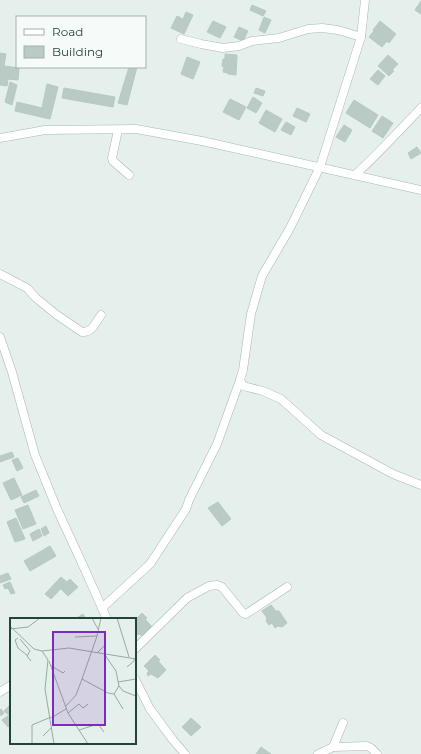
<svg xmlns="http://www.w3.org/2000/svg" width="421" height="754" font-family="Montserrat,sans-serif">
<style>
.building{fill:#bacac4;stroke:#b7c9c2}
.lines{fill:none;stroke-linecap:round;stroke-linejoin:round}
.street-casing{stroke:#a7b8b3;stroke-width:9}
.street{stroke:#fff;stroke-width:8}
.inset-road{fill:none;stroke:#97aaa5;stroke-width:1}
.view{fill:#7b2cbf;fill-opacity:0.15;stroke:#7b2cbf;stroke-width:2}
.inset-edge{fill:none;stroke:#23423b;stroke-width:2}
</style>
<rect width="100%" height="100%" fill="#e5efeb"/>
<g class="building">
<polygon points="421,1 421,14 415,10"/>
<polygon points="252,5 266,11 263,16 250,10"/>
<polygon points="186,12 193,15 184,34 171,28 177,16 183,19"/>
<polygon points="264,17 271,20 265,33 259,30"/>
<polygon points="213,21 226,27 220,38 207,32"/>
<polygon points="380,21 396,34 389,43 387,41 382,47 369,37 374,31 373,30"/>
<polygon points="239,27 248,31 243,41 234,37"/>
<polygon points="0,53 6,54 4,66 19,68 18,80 8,79 7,86 0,85"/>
<polygon points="225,54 237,55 236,75 228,74 228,73 223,72 224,67 222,66 223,59 225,59"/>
<polygon points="388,55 398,64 392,70 394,71 389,76 378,66"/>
<polygon points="187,57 200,62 193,79 181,74"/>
<polygon points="129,67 137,67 127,105 118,103"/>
<polygon points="378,70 385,76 378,85 370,79"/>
<polygon points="10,82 17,85 12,105 5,102"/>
<polygon points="47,84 58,87 50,119 15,111 17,102 42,108"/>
<polygon points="64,88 115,97 113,107 62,98"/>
<polygon points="256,88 265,91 263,96 254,93"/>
<polygon points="253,97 262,103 256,113 247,108"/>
<polygon points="230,99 246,107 239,120 223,112"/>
<polygon points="354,100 378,115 370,128 346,113"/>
<polygon points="297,108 310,114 306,122 293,116"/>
<polygon points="266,110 282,119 275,132 259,123"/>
<polygon points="382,116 393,123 383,138 372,131"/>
<polygon points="286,122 295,127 291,135 281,130"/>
<polygon points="344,125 352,130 345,142 336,137"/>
<polygon points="417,147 421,153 411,159 408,153"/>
<polygon points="12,452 14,457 0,462 0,456"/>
<polygon points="18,458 23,468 17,471 12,460"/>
<polygon points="14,478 22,495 11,500 3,483"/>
<polygon points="36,490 39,496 24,503 21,497"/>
<polygon points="218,502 231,519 222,526 208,508"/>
<polygon points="28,505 36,524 23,529 15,510"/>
<polygon points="16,518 25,539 15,542 7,522"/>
<polygon points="46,526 49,533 44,536 41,529"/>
<polygon points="39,529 42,536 33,541 30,534"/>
<polygon points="50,546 56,556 30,571 24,561"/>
<polygon points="8,573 11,579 0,583 0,576"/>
<polygon points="61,577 67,582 51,599 45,594"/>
<polygon points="70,579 78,587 68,596 60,588"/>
<polygon points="10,582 15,593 11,594 8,588 5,589 3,585"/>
<polygon points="271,605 276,611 279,611 287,623 282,627 278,626 275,628 272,623 269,625 266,621 267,618 262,611"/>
<polygon points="142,613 147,618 145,619 153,628 144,636 138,634 135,635 135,620"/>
<polygon points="83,614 86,619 75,619"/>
<polygon points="155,655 160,660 158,661 166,670 158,678 151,674 148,676 147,673 149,671 144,666"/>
<polygon points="11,704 11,717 4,711"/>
<polygon points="1,709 4,713 1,716 0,710"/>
<polygon points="8,716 11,719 11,725 8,727 2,720"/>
<polygon points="191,718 201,727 191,736 182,727"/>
<polygon points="261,747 271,754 256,754"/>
</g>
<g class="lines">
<defs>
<g id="street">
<polyline points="365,0 361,37 320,167 290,228 262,276 251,314 243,370 240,380 243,386 263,391 281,399 321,435 393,474 421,485"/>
<polyline points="181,39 201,44 223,48 239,46 252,41 279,38 308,29 322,28 338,30 361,37"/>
<polyline points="118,130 112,158 113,161 129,175"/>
<polyline points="0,138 45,130 136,129 202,141 421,190"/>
<path d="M355 175C378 154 399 131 421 108"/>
<path d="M0 274 27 288 36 298 57 315 82 332C92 333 96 322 101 315"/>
<polyline points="0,337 12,372 35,455 57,509 81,561 107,619"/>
<polyline points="102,608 150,564 186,509 189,500 217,444 240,380"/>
<polyline points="135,649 187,598 209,586 217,585 222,587 243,613 246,614 287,587"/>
<polyline points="135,679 150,709 173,740 185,754"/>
<polyline points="0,692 11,685"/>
<polyline points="333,747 343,723"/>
<polyline points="318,754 333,747 367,746 371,748 377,754"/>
</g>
</defs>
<use href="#street" class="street-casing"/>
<use href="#street" class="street"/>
</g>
<g transform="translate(10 618)">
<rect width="126" height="126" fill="#e5efeb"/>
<path class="inset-road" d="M82 0 88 11M91 0 87 18 72 61 98 75 104 76 109 68 113 73 126 78M107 0 119 39M0 8 24 31 32 33 38 42 35 71 44 126M0 11 18 9 30 0M65 19 87 18M8 20 5 22 8 30 18 38M10 21 20 33 17 38 21 43M32 33 59 30 126 41M87 35 96 26M95 37 106 53 109 68M39 43 58 95 78 126M40 47 53 55 55 53M117 49 124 43V40M108 64 126 61M104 76 113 91M55 89 66 77 72 61M58 95 69 86 73 90 78 86M41 100 56 91M69 112 88 106 94 114M33 118 42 109M22 126V107L41 99"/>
<path class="view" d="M43 14H95V107H43Z"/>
<rect width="126" height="126" class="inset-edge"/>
</g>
<rect x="16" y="16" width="130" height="52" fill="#f6fbf9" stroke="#a2b1ad"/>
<rect x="24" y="29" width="20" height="6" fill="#ffffff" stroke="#a2b1ad"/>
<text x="52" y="36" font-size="12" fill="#23423b">Road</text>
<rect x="24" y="46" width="20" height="12" fill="#bacac4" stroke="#a2b1ad"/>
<text x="52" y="56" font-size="12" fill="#23423b">Building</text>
</svg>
